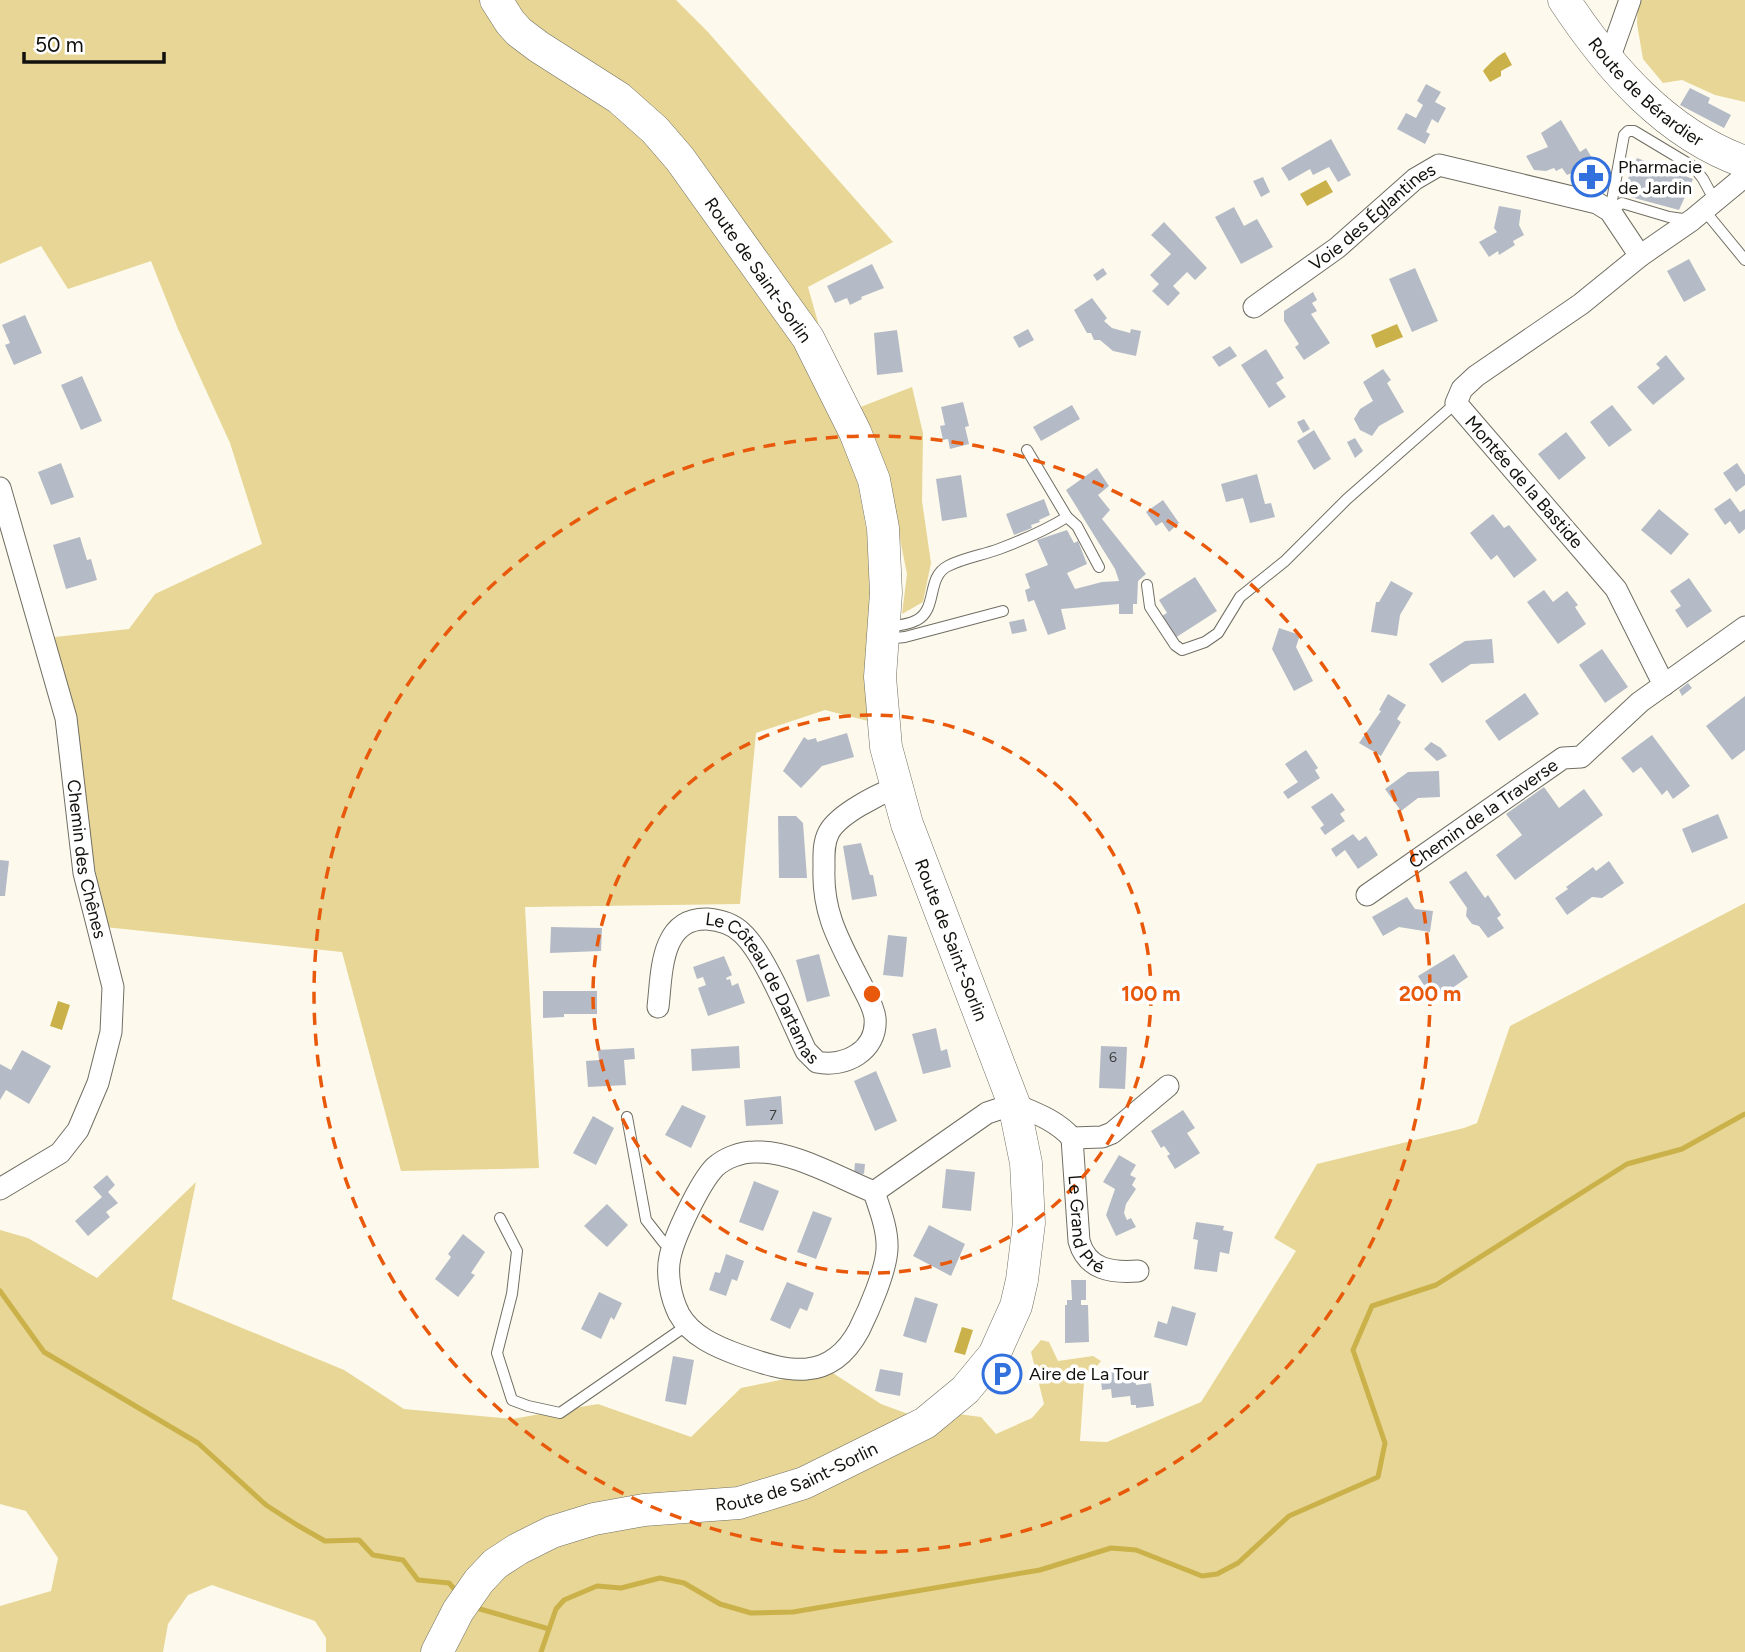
<svg xmlns="http://www.w3.org/2000/svg" width="1745" height="1652" font-family="Figtree,sans-serif">
<style>
.green{fill:#e7d695}
.water{fill:#cab149}
.lines{fill:none;stroke-linecap:round;stroke-linejoin:round}
.stream{stroke:#cab149;stroke-width:5}
.building{fill:#b5bbc6}
.lane-casing{stroke:#706e63;stroke-width:12}
.street-casing{stroke:#706e63;stroke-width:23}
.secondary-casing{stroke:#706e63;stroke-width:33}
.lane{stroke:#fff;stroke-width:10}
.street{stroke:#fff;stroke-width:21}
.secondary{stroke:#fff;stroke-width:32}
.ring{fill:none;stroke:#e8590c;stroke-width:3.5;stroke-dasharray:12 9}
.labels{text-anchor:middle;stroke-width:7;stroke-linejoin:round;paint-order:stroke}
.number-label{font-size:14px;fill:#3b3c3b}
.street-label{font-size:18px;fill:#12110d;stroke:#fff}
.poi-label{font-size:18px;fill:#12110d;stroke:#fff;text-anchor:start}
.centre{fill:#e8590c;stroke:#fff;stroke-width:3.5}
.ring-label{font-size:21px;text-anchor:middle;font-weight:bold;fill:#e8590c;stroke:#fff;stroke-width:7;stroke-linejoin:round;paint-order:stroke}
</style>
<rect width="100%" height="100%" fill="#fdfaed"/>
<g class="green">
<polygon points="0,0 676,0 707,31 893,242 808,287 847,425 877,587 872,722 825,710 756,733 740,904 525,907 539,1168 401,1171 342,952 105,927 55,637 129,629 155,594 262,544 230,443 178,329 151,261 68,289 41,246 0,264"/>
<polygon points="1638,0 1745,0 1745,102 1715,95 1682,80 1663,83 1643,59 1637,24"/>
<polygon points="912,387 923,433 922,501 931,563 923,602 902,614 907,574 889,484 858,408"/>
<polygon points="1745,903 1745,1652 326,1652 326,1638 315,1621 212,1585 188,1595 168,1624 163,1652 0,1652 0,1606 51,1591 58,1558 26,1511 0,1504 0,1230 28,1238 97,1278 196,1182 172,1299 344,1370 404,1409 512,1419 598,1404 691,1437 741,1388 828,1370 881,1404 938,1425 958,1414 981,1417 996,1434 1032,1418 1044,1404 1031,1352 1041,1340 1049,1342 1058,1361 1093,1356 1101,1361 1084,1382 1080,1441 1107,1442 1201,1402 1296,1251 1274,1238 1317,1164 1464,1128 1477,1123 1510,1026"/>
</g>
<g class="water">
<path d="M1505 52 1512 65 1501 71V76L1490 82 1483 71C1489 64 1497 56 1505 52Z"/>
<polygon points="1326,180 1333,192 1307,206 1300,194"/>
<polygon points="1397,324 1403,337 1376,348 1371,335"/>
<polygon points="58,1001 70,1005 62,1030 50,1026"/>
<polygon points="962,1327 973,1330 965,1355 954,1352"/>
</g>
<g class="lines">
<g class="stream">
<polyline points="0,1291 44,1352 198,1443 266,1505 297,1525 325,1541 359,1540 373,1555 403,1560 418,1580 449,1583 458,1593"/>
<polyline points="480,1609 549,1629"/>
<polyline points="541,1652 556,1609 564,1600 597,1586 621,1588 660,1578 684,1583 720,1604 751,1613 793,1612 1040,1570 1111,1548 1136,1550 1202,1576 1217,1574 1238,1563 1289,1516 1378,1477 1385,1443 1353,1350 1372,1306 1436,1285 1627,1164 1682,1149 1745,1114"/>
</g>
</g>
<g class="building">
<polygon points="1426,84 1441,92 1435,102 1446,108 1438,123 1432,119 1426,132 1430,134 1425,144 1397,129 1406,113 1416,118 1423,105 1417,101"/>
<polygon points="1690,88 1710,98 1708,103 1731,115 1724,128 1680,105"/>
<polygon points="1561,120 1580,152 1586,148 1607,183 1596,190 1593,185 1582,185 1574,172 1567,175 1562,168 1556,171 1554,168 1546,171 1534,170 1526,156 1548,147 1541,133"/>
<polygon points="1331,139 1351,175 1338,182 1329,167 1313,175 1310,169 1289,181 1281,168"/>
<polygon points="1637,158 1693,179 1679,210 1623,195 1622,192"/>
<polygon points="1263,177 1270,192 1261,197 1253,181"/>
<polygon points="1499,206 1521,210 1519,225 1524,235 1513,241 1515,245 1499,255 1498,251 1489,257 1479,242 1497,232 1494,228"/>
<polygon points="1234,207 1244,226 1257,219 1273,247 1241,264 1215,217"/>
<polygon points="1164,222 1207,268 1195,280 1187,272 1173,286 1180,293 1168,306 1152,291 1159,284 1150,275 1171,254 1151,235"/>
<polygon points="1689,259 1706,290 1684,302 1667,271"/>
<polygon points="872,264 884,288 861,297 862,299 850,305 847,298 835,303 827,286"/>
<polygon points="1103,268 1107,274 1097,281 1093,275"/>
<polygon points="1415,268 1438,321 1412,332 1389,279"/>
<polygon points="1313,292 1317,300 1312,303 1317,311 1311,314 1330,343 1304,360 1295,347 1299,344 1284,321 1284,311"/>
<polygon points="1092,298 1107,318 1104,321 1112,328 1130,333 1131,329 1141,331 1136,356 1113,351 1100,340 1094,340 1091,333 1087,333 1074,310"/>
<polygon points="25,315 42,353 14,365 5,345 10,343 2,325"/>
<polygon points="1028,329 1034,340 1019,348 1013,337"/>
<polygon points="897,330 903,372 877,375 874,333"/>
<polygon points="1230,346 1237,356 1219,367 1212,357"/>
<polygon points="1266,349 1284,378 1276,383 1286,397 1269,408 1241,365"/>
<polygon points="1666,355 1685,379 1653,405 1637,387 1660,368 1656,364"/>
<polygon points="1383,369 1391,380 1387,383 1404,412 1379,426 1372,436 1360,430 1354,419 1360,409 1373,401 1363,382"/>
<polygon points="82,376 102,421 81,430 61,385"/>
<polygon points="963,402 969,426 965,427 969,444 950,449 948,439 943,440 940,426 945,425 941,407"/>
<polygon points="1072,405 1080,419 1041,441 1033,427"/>
<polygon points="1612,405 1632,430 1609,447 1590,422"/>
<polygon points="1304,419 1310,429 1303,433 1297,422"/>
<polygon points="1314,430 1331,459 1314,470 1297,441"/>
<polygon points="1566,432 1586,458 1559,480 1538,454"/>
<polygon points="1355,438 1363,451 1355,458 1347,442"/>
<polygon points="61,463 74,497 51,505 38,472"/>
<polygon points="1737,463 1745,475 1745,485 1736,492 1723,473"/>
<polygon points="1097,468 1109,486 1098,495 1110,510 1102,519 1146,574 1138,581 1137,604 1133,604 1133,614 1119,614 1119,604 1061,609 1066,629 1048,635 1034,600 1028,602 1025,590 1030,588 1025,574 1048,565 1037,540 1067,530 1074,543 1078,541 1087,564 1067,573 1075,589 1102,582 1119,581 1115,569 1066,490"/>
<polygon points="1257,474 1265,504 1271,503 1275,517 1250,523 1243,498 1226,502 1221,484"/>
<polygon points="961,475 967,517 942,521 936,479"/>
<polygon points="1730,498 1740,512 1745,509 1745,529 1739,534 1730,521 1725,525 1714,509"/>
<polygon points="1044,499 1050,515 1039,520 1040,522 1031,525 1032,528 1014,535 1006,514"/>
<polygon points="1163,500 1179,523 1169,532 1162,522 1156,526 1146,512"/>
<polygon points="1659,509 1689,534 1671,555 1641,530"/>
<polygon points="1493,514 1504,528 1509,525 1537,560 1514,578 1497,555 1491,560 1470,533"/>
<polygon points="80,537 87,560 91,559 97,580 66,589 53,545"/>
<polygon points="1195,577 1217,611 1175,638 1162,616 1167,613 1159,600"/>
<polygon points="1689,578 1712,611 1687,628 1675,610 1681,606 1670,591"/>
<polygon points="1391,581 1413,593 1400,615 1397,636 1371,632 1376,602 1379,602"/>
<polygon points="1544,590 1553,602 1567,591 1578,605 1575,607 1586,624 1558,644 1527,602"/>
<polygon points="1024,619 1027,631 1012,634 1009,622"/>
<polygon points="1279,628 1300,635 1296,647 1313,681 1294,691 1272,649"/>
<polygon points="1492,639 1494,663 1471,664 1442,683 1429,664 1465,641"/>
<polygon points="1602,649 1628,687 1605,703 1579,665"/>
<polygon points="1688,683 1692,688 1682,696 1679,690"/>
<polygon points="1525,693 1539,714 1499,741 1485,721"/>
<polygon points="1388,694 1406,705 1397,719 1401,722 1381,756 1359,743 1381,711 1379,710"/>
<polygon points="1745,696 1745,750 1732,760 1706,726"/>
<polygon points="847,733 854,757 822,766 801,788 783,771 804,737 808,740 816,738 817,742"/>
<polygon points="1652,735 1690,786 1673,799 1667,790 1662,795 1641,767 1633,773 1621,758"/>
<polygon points="1431,742 1441,748 1447,756 1437,761 1424,749"/>
<polygon points="1306,750 1318,768 1315,770 1320,778 1288,799 1283,792 1298,782 1285,764"/>
<polygon points="1439,771 1440,797 1418,798 1401,811 1385,789 1408,772"/>
<polygon points="1544,787 1559,808 1584,789 1603,815 1515,880 1496,855 1522,835 1506,814"/>
<polygon points="1332,793 1345,810 1340,814 1345,821 1325,835 1320,828 1324,825 1311,807"/>
<polygon points="1718,814 1728,838 1692,853 1682,829"/>
<polygon points="778,816 796,816 803,823 807,878 779,878"/>
<polygon points="1353,834 1359,841 1366,836 1378,855 1358,869 1345,850 1336,857 1331,849"/>
<polygon points="861,843 870,875 873,875 877,896 852,900 843,846"/>
<polygon points="0,860 9,861 5,896 0,896"/>
<polygon points="1609,861 1624,883 1602,898 1592,897 1567,915 1555,898 1568,889 1566,887 1593,867 1596,871"/>
<polygon points="1466,871 1485,898 1488,895 1501,915 1497,918 1504,928 1488,938 1479,926 1472,924 1466,916 1467,908 1449,882"/>
<polygon points="1407,897 1415,909 1433,911 1430,932 1399,927 1383,936 1372,917"/>
<polygon points="551,927 602,928 601,951 550,953"/>
<polygon points="888,935 907,937 903,977 883,975"/>
<polygon points="819,954 830,996 807,1002 796,960"/>
<polygon points="1454,954 1468,977 1434,1001 1418,976"/>
<polygon points="724,956 732,975 726,978 727,980 730,979 732,986 738,983 745,1003 708,1016 698,988 706,985 703,977 697,979 693,967"/>
<polygon points="543,991 597,991 597,1014 564,1014 564,1017 543,1018"/>
<polygon points="936,1028 941,1051 947,1049 951,1067 923,1074 912,1034"/>
<polygon points="739,1046 740,1068 692,1071 691,1049"/>
<polygon points="1101,1046 1127,1047 1125,1089 1099,1088"/>
<polygon points="634,1048 635,1059 624,1060 626,1085 588,1087 586,1061 599,1060 598,1050"/>
<polygon points="22,1050 51,1066 29,1104 6,1090 0,1100 0,1064 11,1070"/>
<polygon points="876,1071 897,1121 875,1131 854,1081"/>
<polygon points="781,1096 783,1124 746,1126 744,1100"/>
<polygon points="682,1105 706,1116 691,1148 665,1135"/>
<polygon points="1183,1110 1195,1128 1187,1133 1200,1153 1175,1169 1167,1156 1170,1154 1164,1146 1161,1148 1151,1131"/>
<polygon points="593,1116 614,1128 596,1165 573,1153"/>
<polygon points="1119,1155 1136,1165 1130,1175 1136,1178 1132,1185 1136,1189 1126,1204 1124,1213 1127,1220 1131,1218 1136,1227 1116,1236 1106,1215 1115,1189 1103,1182"/>
<polygon points="855,1163 865,1164 864,1174 854,1173"/>
<polygon points="946,1169 975,1172 971,1211 942,1208"/>
<polygon points="107,1175 115,1185 108,1192 118,1203 106,1212 110,1217 88,1236 75,1221 102,1197 93,1187"/>
<polygon points="754,1181 779,1191 763,1231 739,1222"/>
<polygon points="607,1204 628,1225 607,1247 584,1226"/>
<polygon points="813,1211 832,1218 816,1259 797,1252"/>
<polygon points="1196,1222 1224,1226 1223,1230 1233,1232 1229,1254 1220,1252 1217,1272 1194,1269 1198,1240 1193,1239"/>
<polygon points="929,1225 965,1244 951,1276 913,1256"/>
<polygon points="463,1234 485,1252 471,1273 475,1275 458,1297 435,1279 451,1257 448,1254"/>
<polygon points="726,1254 744,1261 737,1281 732,1279 726,1296 709,1290 715,1272 720,1273"/>
<polygon points="1071,1280 1086,1280 1086,1300 1081,1300 1081,1305 1088,1305 1089,1342 1065,1343 1065,1305 1067,1305 1067,1300 1072,1300"/>
<polygon points="787,1282 814,1293 807,1311 800,1308 790,1329 770,1320"/>
<polygon points="599,1292 622,1303 614,1320 611,1317 601,1339 581,1329"/>
<polygon points="915,1297 938,1304 926,1343 903,1336"/>
<polygon points="1172,1306 1196,1313 1187,1346 1154,1337 1158,1321 1167,1324"/>
<polygon points="673,1356 694,1360 686,1405 665,1401"/>
<polygon points="880,1369 903,1373 900,1396 875,1391"/>
<polygon points="1115,1369 1116,1380 1136,1378 1136,1385 1151,1383 1154,1406 1136,1408 1136,1405 1131,1405 1130,1396 1112,1398 1111,1389 1102,1390 1100,1371"/>
</g>
<g class="lines">
<defs>
<g id="lane">
<polyline points="1704,210 1745,260"/>
<polyline points="1610,211 1624,135 1628,131 1634,131 1694,167 1703,179 1715,201"/>
<polyline points="1610,211 1622,203 1669,217 1690,220"/>
<polyline points="1027,450 1067,517"/>
<polyline points="1147,585 1150,607 1175,645 1182,650 1205,642 1218,633 1240,597 1285,561 1347,499 1456,403"/>
<path d="M886 627C896 626 908 625 917 620 938 609 926 577 948 566 963 558 983 555 999 549 1023 540 1046 530 1067 517L1077 526 1099 567"/>
<polyline points="885,639 905,637 1003,611"/>
<polyline points="627,1117 646,1220 664,1243 674,1246"/>
<polyline points="500,1218 517,1251 512,1294 497,1353 512,1400 528,1406 560,1413 686,1326"/>
</g>
<g id="street">
<polyline points="1608,62 1630,0"/>
<path id="s1" d="M1254 307 1337 248 1415 179 1439 165 1597 203 1610 211 1640 256"/>
<path id="s2" d="M0 488 66 718 84 873 113 987 111 1032 98 1083 78 1130 60 1153 0 1189"/>
<polyline points="1664,685 1616,589 1456,403 1462,389 1476,376 1581,304 1640,256 1692,220 1745,176"/>
<path id="s3" d="M1367 895 1563 758 1581 757 1640 702 1745 627"/>
<path id="s4" d="M658 1007C662 973 660 918 707 919 719 920 733 924 742 933 765 954 791 1020 806 1051L817 1062C844 1068 878 1051 875 1018 874 1007 866 994 861 984 841 944 822 915 824 868 824 856 823 843 829 832 839 814 877 795 895 788"/>
<path id="s5" d="M1072 1138 1079 1241C1087 1270 1112 1273 1138 1271"/>
<path d="M874 1192C880 1210 888 1230 887 1249 886 1271 869 1310 859 1330 830 1384 787 1372 739 1355 717 1347 691 1336 679 1314 671 1298 666 1275 670 1257 674 1237 700 1182 715 1167 725 1158 741 1152 754 1152 792 1150 839 1178 874 1192L987 1113 1014 1104C1035 1113 1056 1120 1072 1138L1102 1137 1112 1133 1168 1086"/>
</g>
<g id="secondary">
<path id="s6" d="M1564 0C1609 68 1666 134 1745 162"/>
<path id="s7" d="M437 1652 458 1611 479 1581 495 1564 518 1549 552 1532 594 1519 644 1510 739 1503 804 1483 925 1423 965 1390 994 1355 1016 1306 1022 1280 1029 1223 1026 1163 1014 1104 907 824 886 747 880 677 886 593 883 528 874 480 855 432 808 338 680 159 655 130 619 98 539 47 519 32 510 22 496 0"/>
</g>
</defs>
<use href="#lane" class="lane-casing"/>
<use href="#street" class="street-casing"/>
<use href="#secondary" class="secondary-casing"/>
<use href="#lane" class="lane"/>
<use href="#street" class="street"/>
<use href="#secondary" class="secondary"/>
</g>
<g class="ring">
<circle cx="872" cy="994" r="279"/>
<circle cx="872" cy="994" r="558"/>
</g>
<defs>
<symbol id="pharmacy-ring" viewBox="-11 -11 22 22"><circle r="9.5" fill="#fff" stroke="#3270de" stroke-width="1.5"/><path d="M-2-6h4v4h4v4h-4v4h-4v-4h-4v-4h4Z" fill="#3270de"/></symbol>
<symbol id="parking-ring" viewBox="-11 -11 22 22"><circle r="9.5" fill="#fff" stroke="#3270de" stroke-width="1.5"/><path d="M-3.5-5.5H1a3.5 3.5 0 0 1 0 7H-1V5.5H-3.5ZM-1-3.4V-.6H.8a1.4 1.4 0 0 0 0-2.8Z" fill="#3270de"/></symbol>
</defs>
<g fill-rule="evenodd">
<use href="#pharmacy-ring" x="1569" y="155" width="44" height="44"/>
<use href="#parking-ring" x="980" y="1352" width="44" height="44"/>
</g>
<g class="labels">
<g class="number-label">
<text x="1113" y="1062">6</text>
<text x="773" y="1120">7</text>
</g>
<g class="street-label">
<text dy="6" stroke="none"><textPath href="#s6" startOffset="124">Route de Bérardier</textPath></text>
<text dy="6" stroke="none"><textPath href="#s1" startOffset="149">Voie des Églantines</textPath></text>
<text transform="translate(758 270) rotate(55)" y="6">Route de Saint-Sorlin</text>
<text transform="translate(1524 482) rotate(49)" y="6">Montée de la Bastide</text>
<text dy="6" stroke="none"><textPath href="#s3" startOffset="142">Chemin de la Traverse</textPath></text>
<text dy="6" stroke="none"><textPath href="#s2" startOffset="382">Chemin des Chênes</textPath></text>
<text transform="translate(951 940) rotate(69)" y="6">Route de Saint-Sorlin</text>
<text dy="6" stroke="none"><textPath href="#s4" startOffset="206">Le Côteau de Dartamas</textPath></text>
<text dy="6" stroke="none"><textPath href="#s5" startOffset="89">Le Grand Pré</textPath></text>
<text dy="6" stroke="none"><textPath href="#s7" startOffset="424">Route de Saint-Sorlin</textPath></text>
</g>
<g class="poi-label">
<text x="1618" y="173">Pharmacie<tspan x="1618" dy="21">de Jardin</tspan></text>
<text x="1029" y="1380">Aire de La Tour</text>
</g>
</g>
<circle cx="872" cy="994" r="10" class="centre"/>
<g class="ring-label">
<text x="1151" y="1001">100 m</text>
<text x="1430" y="1001">200 m</text>
</g>
<path d="M24 52v10h140v-10" fill="none" stroke="#12110d" stroke-width="3.5"/>
<text x="35" y="52" font-size="21" fill="#12110d" stroke="#ffffff" stroke-width="5" paint-order="stroke">50 m</text>
</svg>
